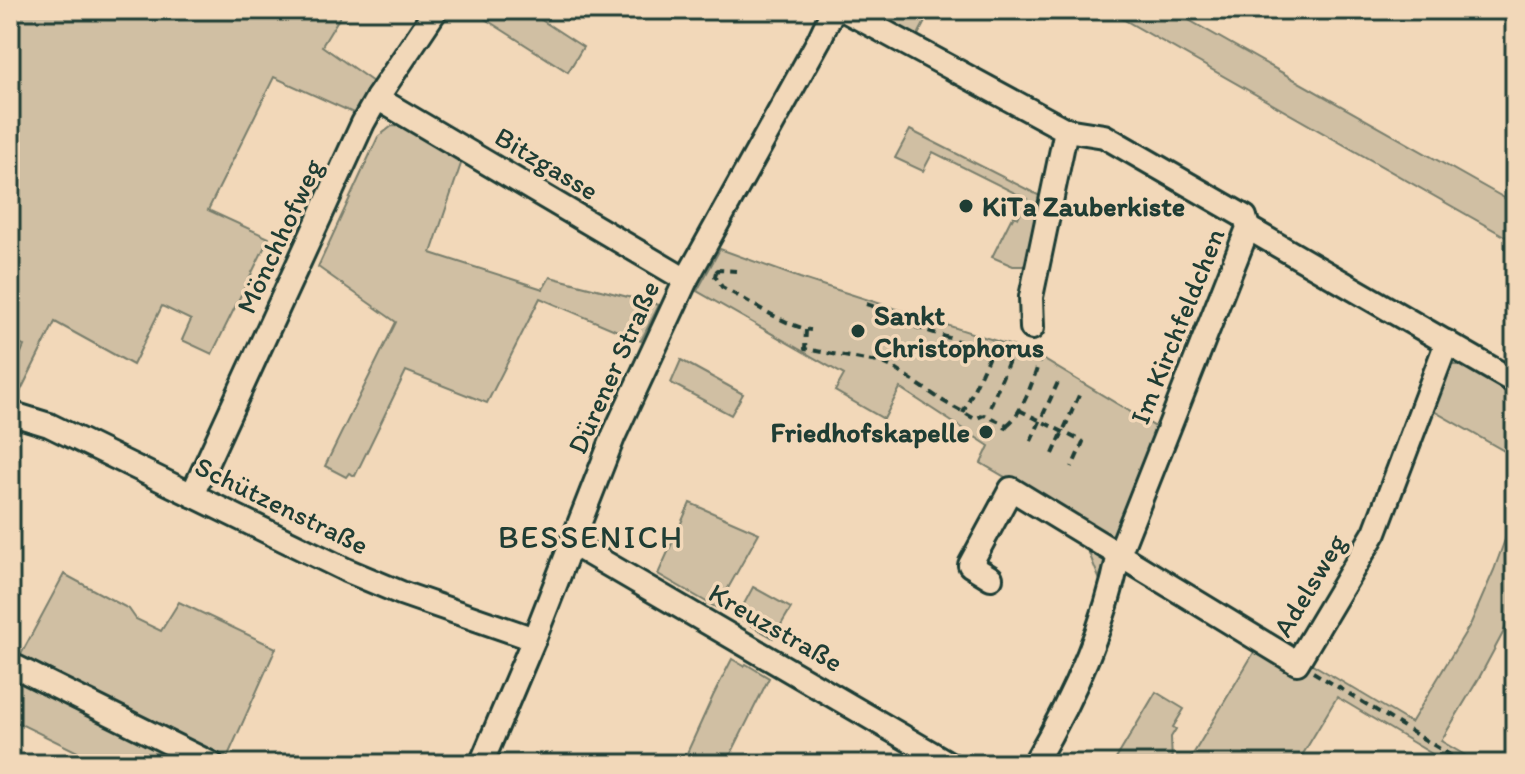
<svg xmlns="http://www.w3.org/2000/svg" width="1525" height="774" font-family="Itim,sans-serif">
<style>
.green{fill:#d0bfa3;stroke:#787e6c;stroke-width:2}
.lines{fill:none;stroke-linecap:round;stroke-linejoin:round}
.minor-casing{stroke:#1f3d34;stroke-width:28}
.path{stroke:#1f3d34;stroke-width:4;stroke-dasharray:8 6;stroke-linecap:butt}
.minor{stroke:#f2d8b9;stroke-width:22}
.poi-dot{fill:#1f3d34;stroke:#f2d8b9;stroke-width:3}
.labels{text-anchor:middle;stroke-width:7;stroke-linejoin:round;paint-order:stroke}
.street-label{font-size:28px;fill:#1f3d34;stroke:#f2d8b9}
.poi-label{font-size:28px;font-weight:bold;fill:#1f3d34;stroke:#f2d8b9;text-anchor:start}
.quarter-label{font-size:32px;letter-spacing:2px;fill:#1f3d34;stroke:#f2d8b9}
</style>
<rect width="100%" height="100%" fill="#f2d8b9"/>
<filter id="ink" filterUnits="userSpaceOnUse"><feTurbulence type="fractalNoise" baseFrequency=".0125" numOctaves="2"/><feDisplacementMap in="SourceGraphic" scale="16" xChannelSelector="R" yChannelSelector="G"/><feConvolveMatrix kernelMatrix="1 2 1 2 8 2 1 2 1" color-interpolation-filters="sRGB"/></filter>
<g filter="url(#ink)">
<g class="green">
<polygon points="10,10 344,10 322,46 376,84 360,116 274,77 208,210 269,238 212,354 182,340 191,320 162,306 133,365 55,322 15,402 10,401 10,377 24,346 10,341"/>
<polygon points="471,10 526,10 583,47 568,72"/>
<polygon points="870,10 931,10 917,37"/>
<polygon points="1107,10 1171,10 1515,204 1515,242"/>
<polygon points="392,126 408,127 463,158 431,253 543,289 550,277 659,305 641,341 540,298 487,403 406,371 355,476 349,473 346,477 325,466 396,322 318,267 378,137"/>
<polygon points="910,130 1042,197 1027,266 1013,266 992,257 1011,219 1012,220 1014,216 1018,218 1027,199 933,152 923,171 895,158"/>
<polygon points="720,249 800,278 1031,352 1157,428 1099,578 1075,518 981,463 989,446 900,388 884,419 835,391 844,375 697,291"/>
<polygon points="681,360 743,394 731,415 671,383"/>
<polygon points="1450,365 1463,365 1515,394 1515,457 1432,410"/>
<polygon points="690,503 759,533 717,608 658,574"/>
<polygon points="1515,512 1515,606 1503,633 1479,678 1441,741 1480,764 1449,764 1337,697 1297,764 1193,764 1189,761 1256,649 1301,675 1309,662 1411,723 1471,623 1494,570"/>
<polygon points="64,574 129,609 136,619 161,631 179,602 276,648 226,760 233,764 102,764 10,719 10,657 18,660"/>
<polygon points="753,587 791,608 773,638 737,617"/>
<polygon points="732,659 744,666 746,664 769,678 726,764 682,764 713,696"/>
<polygon points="1156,692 1184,709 1173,727 1176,729 1171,737 1172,764 1113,764"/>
</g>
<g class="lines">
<defs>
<g id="minor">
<polyline points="844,10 1066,130 1031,297 1032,328"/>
<polyline points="377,98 686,280"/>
<polyline points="1248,228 1515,382"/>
<polyline points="10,413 49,425 346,570 401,593 534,639"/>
<polyline points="192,495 363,123 377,98 436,10"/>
<polyline points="571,543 950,764"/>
<polyline points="991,578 970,565 1011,489 1297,663 1375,532 1447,342"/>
<polyline points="10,664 212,764"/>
<polyline points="481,764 534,639 614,435 686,280 819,40 833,10"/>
<path d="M1034 764C1071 701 1105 626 1119 554L1248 228 1245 217 1104 136 1066 130"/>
</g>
</defs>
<use href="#minor" class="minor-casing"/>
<g class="path">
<path d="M716 272 715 276 722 287C743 298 790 328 811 330"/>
<polyline points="716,272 718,270 736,271"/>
<polyline points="866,304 876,307 879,313 889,318 991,352 963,413"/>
<polyline points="806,330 805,349 883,363 894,368 943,401 975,419 984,415 1007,425 1004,432"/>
<polyline points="990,407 1010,358 991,352"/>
<polyline points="1019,410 1083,442 1072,467"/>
<path d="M1007 425C1022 415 1035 376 1040 358"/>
<polyline points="1031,441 1059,380"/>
<polyline points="1053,454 1080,393"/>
<polyline points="1313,672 1465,764"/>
</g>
<use href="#minor" class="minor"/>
</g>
</g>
<g class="poi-dot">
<circle cx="966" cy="206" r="8"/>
<circle cx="858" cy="331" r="8"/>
<circle cx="986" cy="432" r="8"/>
</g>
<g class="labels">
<g class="street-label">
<text transform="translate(547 163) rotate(31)" y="10">Bitzgasse</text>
<text transform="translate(279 236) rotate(-65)" y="10">Mönchhofweg</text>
<text transform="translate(1177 326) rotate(-68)" y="10">Im Kirchfeldchen</text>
<text transform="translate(613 367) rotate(-66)" y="10">Dürener Straße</text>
<text transform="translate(282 505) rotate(26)" y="10">Schützenstraße</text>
<text transform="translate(1309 585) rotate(-59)" y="10">Adelsweg</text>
<text transform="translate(776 627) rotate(30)" y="10">Kreuzstraße</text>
</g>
<g class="poi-label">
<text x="982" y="216">KiTa Zauberkiste</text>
<text x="874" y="325">Sankt<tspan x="874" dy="32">Christophorus</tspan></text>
<text x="970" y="442" text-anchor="end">Friedhofskapelle</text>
</g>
<g class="quarter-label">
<text x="591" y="548">BESSENICH</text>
</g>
</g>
<rect width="1525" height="774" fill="none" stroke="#f2d8b9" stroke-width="40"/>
<rect x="20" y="20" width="1485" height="734" fill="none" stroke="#1f3d34" stroke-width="3" filter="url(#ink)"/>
</svg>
